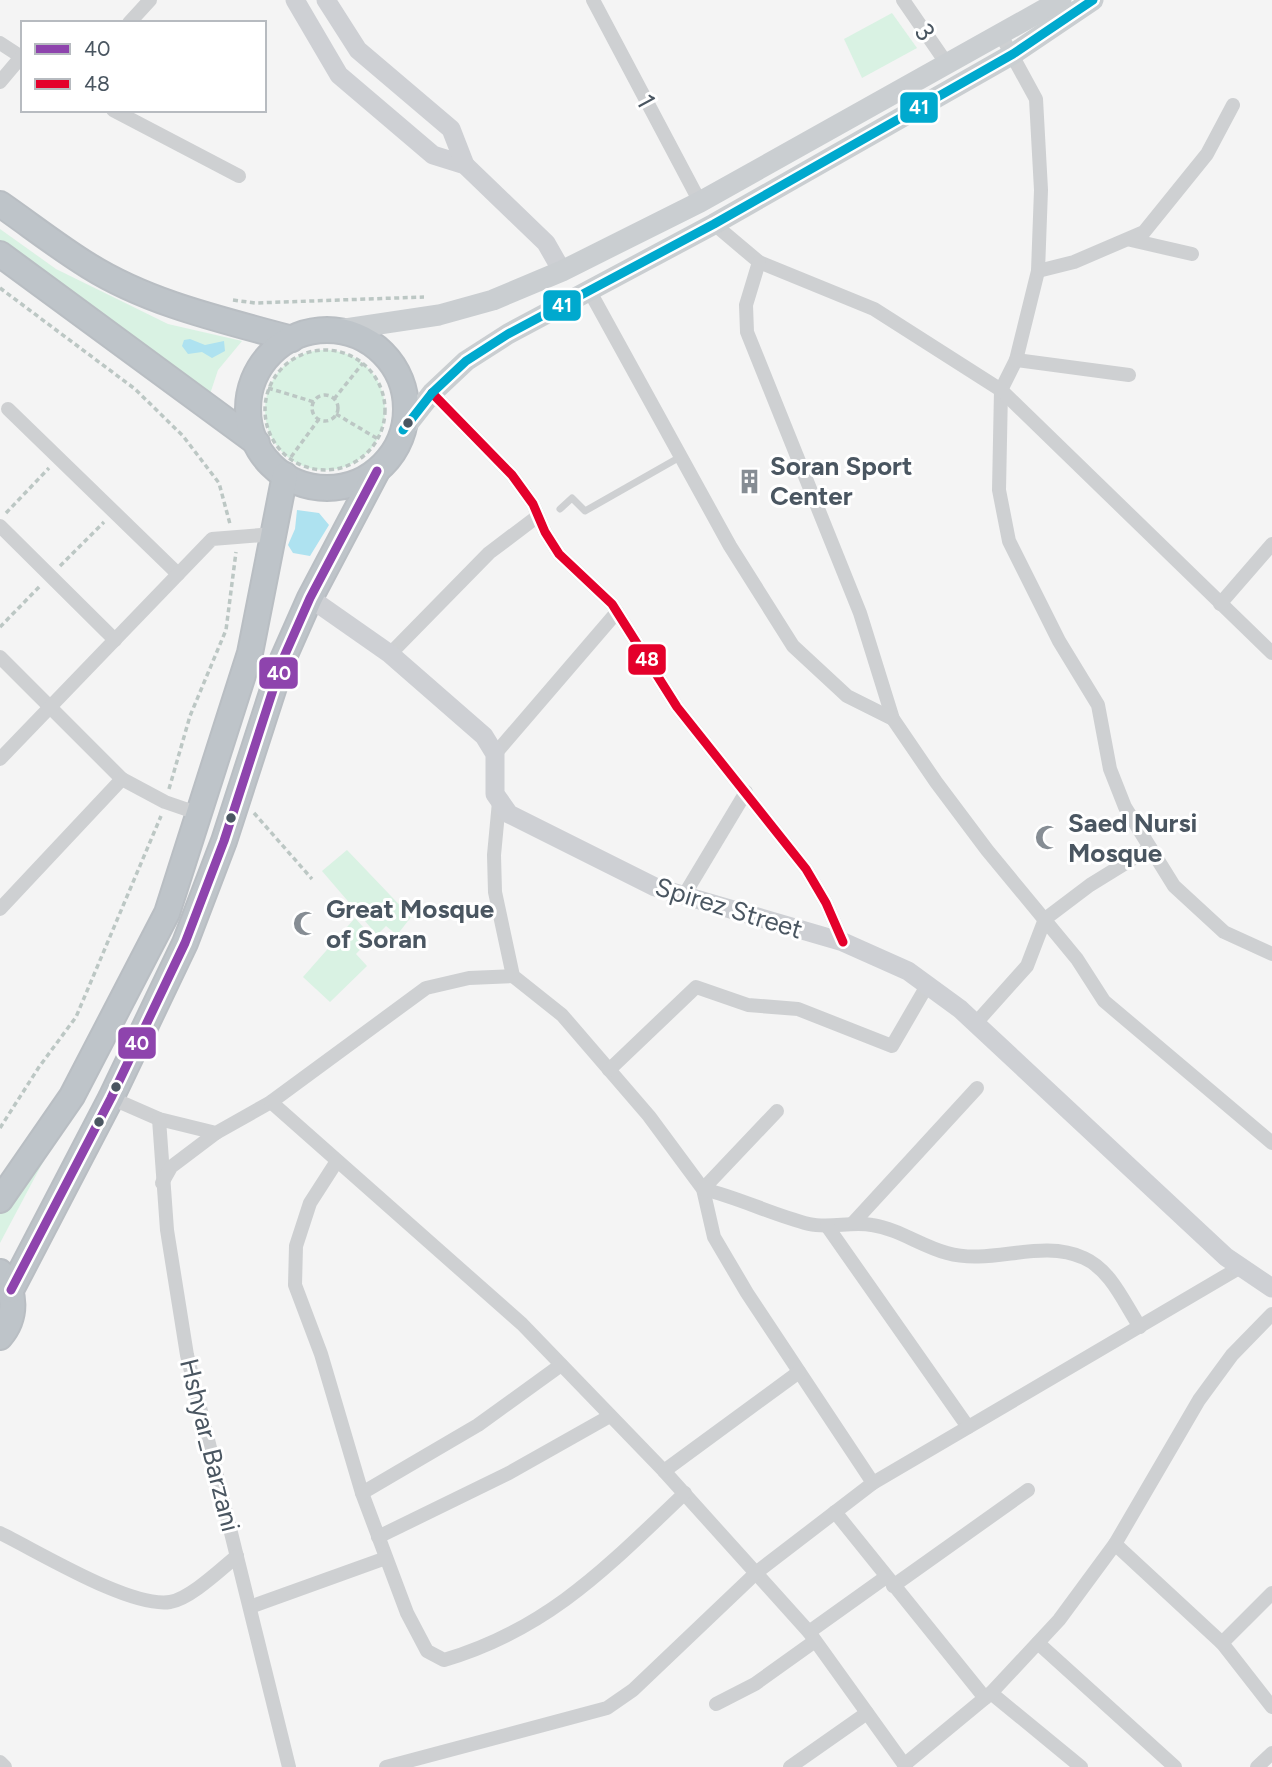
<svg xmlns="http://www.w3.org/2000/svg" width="1272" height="1767" font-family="Figtree,sans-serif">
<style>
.green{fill:#d9f2e3}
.water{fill:#aee2f0}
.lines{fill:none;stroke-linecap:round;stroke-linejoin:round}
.highway-casing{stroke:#b9bec3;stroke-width:28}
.path{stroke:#bcc7c4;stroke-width:3.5;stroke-dasharray:5 3.5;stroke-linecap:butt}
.lane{stroke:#ced0d2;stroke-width:7}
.street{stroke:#ced0d2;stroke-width:14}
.secondary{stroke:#ced0d4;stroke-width:19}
.primary{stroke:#caced1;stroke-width:21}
.highway{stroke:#bec4c9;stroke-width:24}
.bus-1-casing{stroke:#fff;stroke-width:14}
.bus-2-casing{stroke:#fff;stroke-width:14}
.bus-3-casing{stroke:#fff;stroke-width:14}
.bus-1{stroke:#8e44ad;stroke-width:9}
.bus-2{stroke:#e4002b;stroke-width:9}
.bus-3{stroke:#00a9ce;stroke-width:9}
.bus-dot{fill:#4a5661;stroke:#fff;stroke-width:2.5}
.labels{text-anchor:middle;stroke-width:6;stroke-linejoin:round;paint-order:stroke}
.street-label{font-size:26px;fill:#4a5661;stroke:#fff}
.poi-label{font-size:26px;font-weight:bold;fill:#4a5661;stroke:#fff;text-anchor:start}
.line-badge{stroke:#fff;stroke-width:2.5}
.badge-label{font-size:19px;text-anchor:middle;font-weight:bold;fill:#fff}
</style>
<rect width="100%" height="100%" fill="#f4f4f4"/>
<g class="green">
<polygon points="892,13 917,48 862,78 844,39"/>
<polygon points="0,229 56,269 168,324 242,341 218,370 209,397 152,350 0,241"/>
<circle cx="325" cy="410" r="60"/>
<polygon points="347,850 411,917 397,935 386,926 377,935 322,871"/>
<polygon points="355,918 372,937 356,954 367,966 330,1002 303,977"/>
<polygon points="60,1130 0,1243 0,1206"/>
</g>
<g class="water">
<polygon points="190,339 205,345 224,341 225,351 212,358 202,352 188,354 182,346 184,340"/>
<polygon points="297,510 319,513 329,525 310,556 293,553 288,545 295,529"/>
</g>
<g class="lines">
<defs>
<g id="highway">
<path d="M0 204C29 224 58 247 89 266 150 304 223 320 292 339"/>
<polyline points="0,254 257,443"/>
<circle cx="327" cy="409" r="79"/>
<polyline points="0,1200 72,1096 167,913 250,653 285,475"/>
<path d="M0 1272C16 1292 17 1317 0 1337"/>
<polyline points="11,1290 111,1098 185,943 224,841 283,659 310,598 377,471"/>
</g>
</defs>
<use href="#highway" class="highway-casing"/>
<g class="path">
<polyline points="0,288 135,389 183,436 219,483 230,524"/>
<polyline points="233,300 255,303 424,297"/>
<circle cx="325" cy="410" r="60"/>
<polyline points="268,388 314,402"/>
<circle cx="325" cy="408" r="13"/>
<polyline points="334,399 363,363"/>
<polyline points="336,414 378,439"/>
<polyline points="291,457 319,419"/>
<polyline points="6,513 49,468"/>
<polyline points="60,566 104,522"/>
<polyline points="0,627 40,586"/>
<polyline points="169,789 190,716 226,630 236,552"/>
<polyline points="254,813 312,879"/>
<polyline points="0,1128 39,1067 76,1017 161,816"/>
</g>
<polyline class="lane" points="560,509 572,498 585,511 680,457"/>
<g class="street">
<polyline points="593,0 700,202"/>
<polyline points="903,0 947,64"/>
<polyline points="129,23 150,0"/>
<polyline points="1001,35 1036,99 1041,190 1038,271 1016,360 1001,390 999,490 1009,541 1059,641 1098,705 1110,769 1125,807 1174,886 1224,932 1272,954"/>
<polyline points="0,43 23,58"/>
<polyline points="0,82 21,57"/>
<polyline points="113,110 239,176"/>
<polyline points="714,224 759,262 874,309 1001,390 1272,653"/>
<polyline points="1131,240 1192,254"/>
<polyline points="759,262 746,305 747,332 860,613 893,719 936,782 987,850 1077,959 1104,1001 1272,1143"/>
<polyline points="1038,271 1074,262 1144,232 1207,154 1233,105"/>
<polyline points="589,290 730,546 793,646 847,696 893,719"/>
<polyline points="1016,360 1129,375"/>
<polyline points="432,393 512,475 533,504 545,532 559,554 612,604 677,707 806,869 826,903 843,942"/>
<polyline points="8,409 178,574"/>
<polyline points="0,526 115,640"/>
<polyline points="1220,604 1272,544"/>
<polyline points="390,654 489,553 538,516"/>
<polyline points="0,657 122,779 0,909"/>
<polyline points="495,754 617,612"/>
<polyline points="0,759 212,539 274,534"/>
<polyline points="122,779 165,802 200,814"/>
<polyline points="499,802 494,855 495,892 513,976 562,1015 649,1116 703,1189 714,1237 747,1293 873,1483"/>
<polyline points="683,897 746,792"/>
<polyline points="975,1024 1027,966 1045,919 1090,885 1150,848"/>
<polyline points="609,1070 696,987 748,1005 798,1009 892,1046 928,984"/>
<polyline points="111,1098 159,1119 216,1133 271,1102 426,988 469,978 513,976"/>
<polyline points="271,1102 522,1324 664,1471 809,1632 906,1767"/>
<path d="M777 1111 703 1189C740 1198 773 1215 809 1224 830 1229 851 1221 872 1225 899 1229 921 1246 947 1253 992 1266 1040 1238 1084 1258 1111 1270 1124 1303 1140 1327"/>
<polyline points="159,1119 167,1230 187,1355 289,1767"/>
<path d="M337 1161 310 1203 296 1246 295 1285 321 1354 362 1493 407 1613 427 1651 444 1660C549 1629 608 1566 685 1493"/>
<polyline points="162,1183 171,1167 216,1133"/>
<polyline points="853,1223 977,1088"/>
<polyline points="827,1226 968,1427"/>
<polyline points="664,1471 799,1372"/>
<polyline points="362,1493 478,1425 561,1365"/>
<polyline points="835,1512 985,1698"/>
<path d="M0 1533C39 1552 130 1608 170 1602 190 1599 221 1569 237 1556"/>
<polyline points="378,1537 509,1473 610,1416"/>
<polyline points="1115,1544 1222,1643 1272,1707"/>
<polyline points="893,1586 1028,1490"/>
<polyline points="250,1607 386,1558"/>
<polyline points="809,1632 886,1577"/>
<polyline points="1038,1643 1175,1767"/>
<polyline points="1222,1643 1272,1593"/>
<polyline points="991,1693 1081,1767"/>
<polyline points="716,1704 755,1684 815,1641"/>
<polyline points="0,1762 5,1767"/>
<polyline points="904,1765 991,1693 1059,1620 1115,1544 1199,1400 1232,1355 1272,1314"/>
<polyline points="386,1767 607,1708 633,1690 757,1572 873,1483 1239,1268"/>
<polyline points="790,1767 867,1713"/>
<polyline points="1257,1767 1272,1753"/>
</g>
<g class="secondary">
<polyline points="295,0 339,75 433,155 465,165 546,243 562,271"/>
<polyline points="326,0 358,50 451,129 465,165"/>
<polyline points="310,598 390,654 484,736 495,754 495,794 509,814 655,887 843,942 908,971 960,1009 1226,1257 1272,1288"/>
</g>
<g class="primary">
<polyline points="332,331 439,315 493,300 562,271 700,202 1061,0"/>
<polyline points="403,430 432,393 466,361 508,334 714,224 1013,54 1093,0"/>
</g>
<use href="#highway" class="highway"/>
<defs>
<polyline id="bus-1" points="11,1290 111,1098 185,943 224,841 283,659 310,598 377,471"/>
<polyline id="bus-2" points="432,393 512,475 533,504 545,532 559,554 612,604 677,707 806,869 826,903 843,942"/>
<polyline id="bus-3" points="403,430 432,393 466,361 508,334 714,224 1013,54 1093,0"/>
</defs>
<use href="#bus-1" class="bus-1-casing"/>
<use href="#bus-2" class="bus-2-casing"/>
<use href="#bus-3" class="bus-3-casing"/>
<use href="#bus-1" class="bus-1"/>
<use href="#bus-2" class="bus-2"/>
<use href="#bus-3" class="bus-3"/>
</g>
<defs>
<symbol id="building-bare" viewBox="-9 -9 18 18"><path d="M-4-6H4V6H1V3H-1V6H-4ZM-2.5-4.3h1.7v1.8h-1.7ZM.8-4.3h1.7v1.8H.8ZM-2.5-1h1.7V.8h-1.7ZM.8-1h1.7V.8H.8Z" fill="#868d94" stroke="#fff" stroke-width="2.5" paint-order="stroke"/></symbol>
<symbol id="mosque-bare" viewBox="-9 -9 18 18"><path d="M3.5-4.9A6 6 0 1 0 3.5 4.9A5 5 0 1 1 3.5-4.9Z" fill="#868d94" stroke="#fff" stroke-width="2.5" paint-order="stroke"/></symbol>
</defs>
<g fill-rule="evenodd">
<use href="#building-bare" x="732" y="464" width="35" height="35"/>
<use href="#mosque-bare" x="1030" y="820" width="35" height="35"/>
<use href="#mosque-bare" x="288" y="906" width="35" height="35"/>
</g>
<g class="bus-dot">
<circle cx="408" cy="423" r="6"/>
<circle cx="231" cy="818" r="6"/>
<circle cx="116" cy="1087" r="6"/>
<circle cx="99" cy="1122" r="6"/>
</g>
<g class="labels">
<g class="street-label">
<text transform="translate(925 32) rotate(55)" y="9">3</text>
<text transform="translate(646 101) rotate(62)" y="9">1</text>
<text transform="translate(729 908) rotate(17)" y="9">Spirez Street</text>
<text transform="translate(210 1445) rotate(76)" y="9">Hshyar_Barzani</text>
</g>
<g class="poi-label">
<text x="770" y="475">Soran Sport<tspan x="770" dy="30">Center</tspan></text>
<text x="1068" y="832">Saed Nursi<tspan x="1068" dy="30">Mosque</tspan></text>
<text x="326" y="918">Great Mosque<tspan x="326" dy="30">of Soran</tspan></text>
</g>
</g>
<g class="line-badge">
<rect x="899" y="91" width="40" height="33" rx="7" fill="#00a9ce"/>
<rect x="542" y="289" width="40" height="33" rx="7" fill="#00a9ce"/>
<rect x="627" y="643" width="40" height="33" rx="7" fill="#e4002b"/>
<rect x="258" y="656" width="41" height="34" rx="7" fill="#8e44ad"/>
<rect x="117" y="1026" width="40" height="34" rx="7" fill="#8e44ad"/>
</g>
<g class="badge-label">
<text x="919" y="114">41</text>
<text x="562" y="312">41</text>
<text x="647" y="666">48</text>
<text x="279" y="680">40</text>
<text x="137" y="1050">40</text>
</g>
<rect x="21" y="21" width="245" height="91" fill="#ffffff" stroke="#b7bbc0" stroke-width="2"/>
<rect x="35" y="44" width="35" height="10" fill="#8e44ad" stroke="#b7bbc0" stroke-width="2"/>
<text x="84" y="56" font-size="21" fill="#4a5661">40</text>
<rect x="35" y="79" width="35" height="10" fill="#e4002b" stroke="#b7bbc0" stroke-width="2"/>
<text x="84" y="91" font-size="21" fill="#4a5661">48</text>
</svg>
